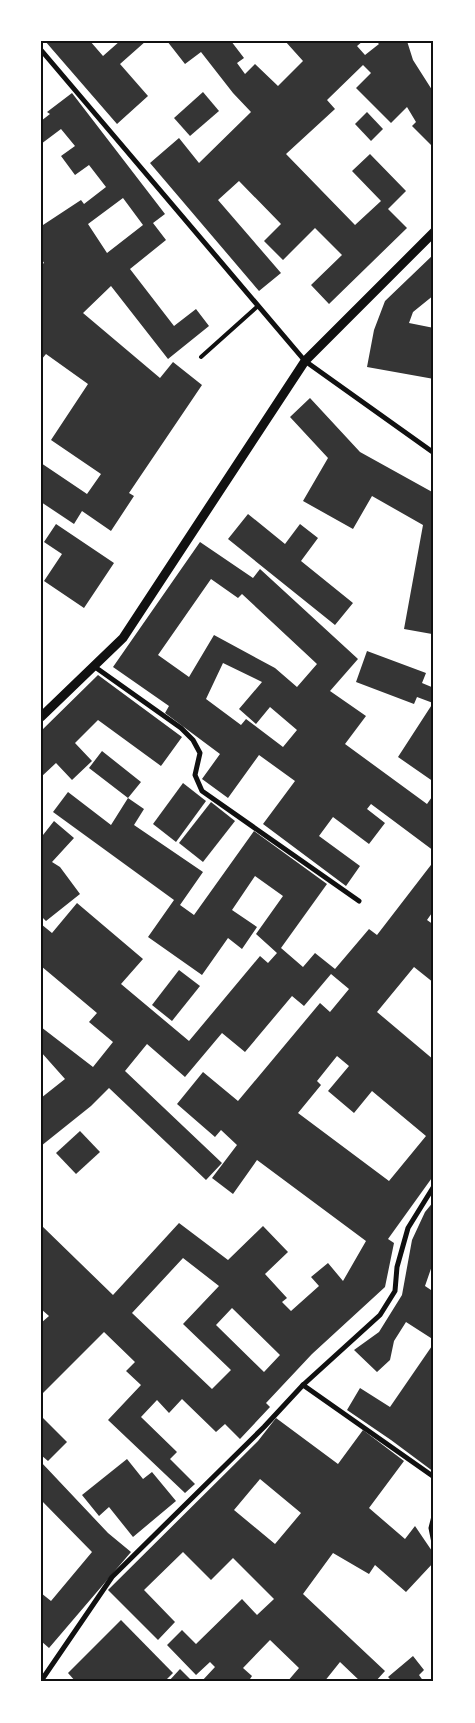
<svg xmlns="http://www.w3.org/2000/svg" width="475" height="1723" font-family="'Fira Sans',sans-serif">
<style>
.building{fill:#353535;fill-rule:evenodd}
.lines{fill:none;stroke-linecap:round;stroke-linejoin:round}
.service{stroke:#111;stroke-width:4}
.minor{stroke:#111;stroke-width:5}
.tertiary{stroke:#111;stroke-width:9}
.neatline{fill:none;stroke:#111;stroke-width:2}
</style>
<rect width="100%" height="100%" fill="#fff"/>
<g class="building">
<polygon points="45,41 90,41 103,56 120,41 146,41 120,64 148,96 117,124"/>
<polygon points="167,41 231,41 244,58 237,63 245,74 255,64 278,86 303,61 285,41 363,41 357,46 365,55 379,44 376,41 407,41 413,60 434,93 434,148 412,126 416,122 407,107 391,123 356,88 371,73 363,65 327,100 335,109 286,154 355,225 381,201 352,171 370,154 406,191 388,209 407,228 329,304 311,285 342,255 315,228 283,260 264,241 281,224 239,181 218,200 281,273 259,291 150,163 179,138 199,163 251,112 233,93 201,52 185,64"/>
<polygon points="203,92 219,111 190,136 174,118"/>
<path d="M72 93 165 214 153 223 166 240 130 269 174 326 196 309 209 326 168 359 111 286 83 313 160 378 173 362 202 385 129 493 134 496 111 531 82 511 74 524 41 502V463L87 494 101 474 51 440 88 384 46 354 41 360V265L44 263 41 258V222L43 225 81 200 84 204 106 187 89 165 75 175 61 156 75 146 61 129 41 144V121L50 114 47 112ZM123 198 143 225 107 253 88 224Z"/>
<polygon points="367,112 383,129 371,141 355,124"/>
<polygon points="434,254 434,295 413,312 409,323 434,328 434,379 367,367 374,330 385,301"/>
<polygon points="310,398 360,452 434,493 434,623 432,634 404,629 423,525 372,496 353,529 303,501 328,458 290,417"/>
<polygon points="248,514 285,544 300,524 318,538 301,561 353,603 335,625 228,539"/>
<polygon points="56,524 114,563 84,608 44,581 62,554 44,542"/>
<path d="M200 542 253 578 260 569 358 659 330 691 366 716 345 744 427 804 434 794V851L371 804 367 809 385 823 369 844 333 817 319 836 360 866 346 886 263 824 295 781 259 755 228 798 202 779 220 754 165 713 169 706 113 667ZM211 579 238 598 242 594 317 664 297 687 275 668 214 635 189 677 158 655ZM223 663 262 682 239 709 256 724 270 707 297 730 283 747 246 719 241 725 206 699Z"/>
<polygon points="367,651 426,673 422,683 434,688 434,782 398,757 433,703 417,697 414,704 356,682"/>
<polygon points="98,675 182,737 161,766 98,720 75,743 92,761 72,780 56,763 41,777 41,731"/>
<path d="M102 751 141 782 128 798 144 809 134 825 203 872 180 905 194 915 254 831 327 884 281 948 303 967 315 953 335 969 369 929 377 935 434 861V910L427 920 434 925V983L414 967 377 1012 434 1060V1175L388 1239 394 1243 385 1287 312 1354 266 1403 270 1407 240 1439 225 1424 216 1432 182 1399 169 1413 157 1400 141 1417 177 1452 170 1459 195 1484 185 1493 108 1420 141 1385 126 1371 135 1362 104 1332 41 1395V1323L49 1316 41 1309V1225L113 1295 179 1223 228 1260 263 1226 288 1252 265 1274 287 1298 282 1302 291 1311 319 1286 311 1277 328 1263 343 1281 366 1241 257 1160 233 1194 212 1178 237 1145 221 1130 215 1137 177 1104 203 1072 238 1101 320 1003 330 1012 349 989 331 974 304 1006 292 996 245 1052 222 1033 185 1077 147 1044 125 1071 222 1163 206 1180 109 1088 91 1106 41 1146V1098L65 1079 41 1052V1027L93 1067 113 1042 89 1022 97 1013 41 966V924L52 933 77 903 143 959 121 984 189 1041 260 956 268 963 277 953 256 934 283 896 255 876 232 910 257 927 242 949 228 938 202 975 148 937 174 900 53 812 68 792 111 825 128 798 89 768ZM337 1056 349 1066 328 1091 354 1113 372 1091 426 1136 389 1181 298 1113 321 1085 317 1081ZM183 1258 219 1286 183 1324 231 1370 212 1389 132 1313ZM232 1308 280 1355 264 1372 216 1325Z"/>
<polygon points="183,783 206,801 176,842 153,824"/>
<polygon points="211,802 235,821 203,862 179,843"/>
<polygon points="54,821 74,838 52,862 60,867 80,894 46,921 41,916 41,834 43,835"/>
<polygon points="179,970 200,986 172,1021 152,1005"/>
<polygon points="80,1131 100,1152 76,1174 56,1153"/>
<polygon points="434,1201 434,1260 425,1286 434,1292 434,1340 406,1322 394,1341 390,1360 377,1372 354,1350 379,1332 402,1295 412,1240 425,1212"/>
<polygon points="434,1343 432,1432 434,1472 391,1440 347,1410 360,1388 390,1407"/>
<polygon points="41,1416 67,1442 48,1461 41,1455"/>
<path d="M276 1418 338 1464 363 1430 404 1461 369 1508 405 1539 415 1526 434 1554V1562L406 1592 375 1565 369 1574 333 1553 303 1594 385 1671 375 1682H361L340 1662 324 1682H287L299 1668 270 1640 243 1668 252 1676 248 1682H201L215 1667 210 1662 196 1675 167 1645 182 1630 196 1644 242 1599 257 1615 274 1599 233 1558 211 1580 183 1552 144 1590 175 1622 158 1640 108 1590 258 1441ZM260 1479 301 1513 275 1544 234 1510Z"/>
<polygon points="127,1459 143,1479 152,1472 176,1501 133,1537 109,1507 99,1516 82,1495"/>
<polygon points="41,1462 108,1533 131,1552 49,1648 41,1641 41,1593 51,1601 92,1552 41,1500"/>
<polygon points="121,1620 173,1673 164,1682 76,1682 68,1673"/>
<polygon points="413,1656 424,1670 419,1675 424,1682 393,1682 388,1677"/>
<polygon points="180,1669 193,1682 168,1682"/>
</g>
<g class="lines">
<polyline class="service" points="201,357 258,306"/>
<g class="minor">
<polyline points="41,50 305,361 434,453"/>
<polyline points="95,667 181,728 193,740 200,753 195,775 202,791 359,901"/>
<polyline points="303,1385 434,1477"/>
<polyline points="434,1516 431,1528 434,1543"/>
<polyline points="41,1681 112,1577 264,1427 303,1385 380,1315 395,1291 397,1267 408,1228 434,1186"/>
</g>
<polyline class="tertiary" points="41,717 123,638 305,361 434,232"/>
</g>
<rect width="475" height="1723" fill="none" stroke="#ffffff" stroke-width="85"/>
<rect x="42" y="42" width="390" height="1638" class="neatline"/>
</svg>
